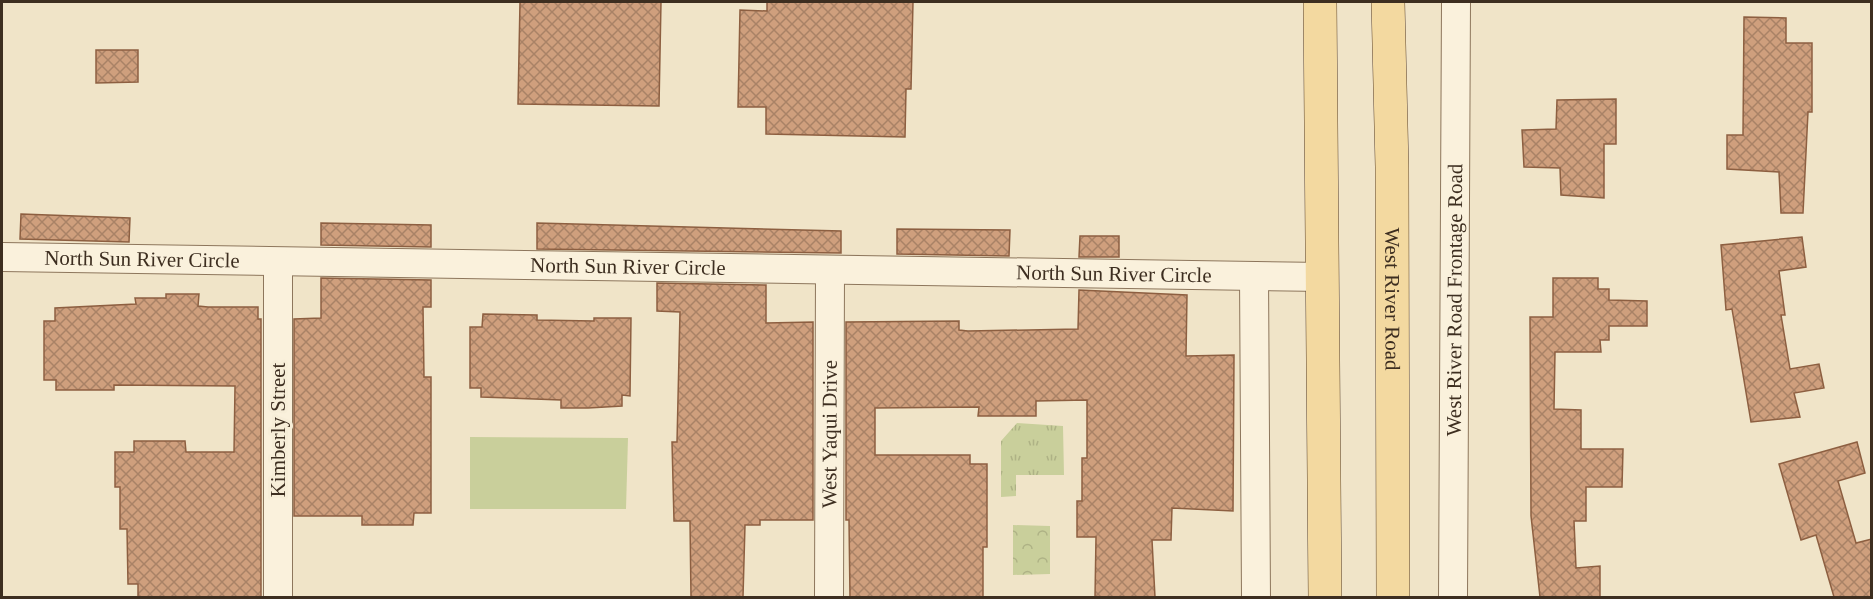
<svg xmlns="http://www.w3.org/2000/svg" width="1873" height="599" font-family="Georgia,serif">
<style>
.grass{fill:url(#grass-tufts)}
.park{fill:url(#park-crowns)}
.pitch{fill:#c9cf9b}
.building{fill:url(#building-cross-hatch);stroke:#8d5f41;stroke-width:1.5}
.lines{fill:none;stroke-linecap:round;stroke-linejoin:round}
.minor-casing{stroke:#8d765c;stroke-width:30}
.primary-casing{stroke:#5b4430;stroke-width:34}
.minor{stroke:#faf1dc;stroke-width:28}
.primary{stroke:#f3d9a0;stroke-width:33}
.labels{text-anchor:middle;stroke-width:6;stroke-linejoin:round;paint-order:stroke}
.street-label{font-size:21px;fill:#3d2e20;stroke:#f7eed8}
</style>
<defs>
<pattern id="grass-tufts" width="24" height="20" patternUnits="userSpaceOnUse" patternTransform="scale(1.5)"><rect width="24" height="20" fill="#c9cf9b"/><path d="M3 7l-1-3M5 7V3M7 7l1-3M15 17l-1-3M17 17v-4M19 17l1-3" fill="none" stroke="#aeb285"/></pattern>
<pattern id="park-crowns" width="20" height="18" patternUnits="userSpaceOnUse" patternTransform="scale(1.5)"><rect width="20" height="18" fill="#c9cf9b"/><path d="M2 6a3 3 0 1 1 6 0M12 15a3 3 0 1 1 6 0" fill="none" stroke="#aeb285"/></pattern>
<pattern id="building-cross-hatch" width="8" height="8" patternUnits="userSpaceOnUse" patternTransform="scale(1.5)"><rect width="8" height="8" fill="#cf9f7d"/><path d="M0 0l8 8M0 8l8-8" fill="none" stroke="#a98266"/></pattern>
</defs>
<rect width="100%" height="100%" fill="#f0e4c8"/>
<polygon class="grass" points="1017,423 1063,426 1064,475 1016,475 1016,496 1001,497 1001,441"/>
<polygon class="park" points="1013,525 1050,526 1050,574 1013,575"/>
<polygon class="pitch" points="470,437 628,438 626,509 470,509"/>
<g class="building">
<polygon points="520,2 661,2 659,106 518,104"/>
<polygon points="767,2 913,2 911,89 906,89 905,137 766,134 766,107 738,107 740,10 767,11"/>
<polygon points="1744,17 1786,18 1786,43 1812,43 1812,112 1808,112 1803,213 1781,213 1779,172 1727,169 1727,135 1743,135"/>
<polygon points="96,50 138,50 138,82 96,83"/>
<polygon points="1616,99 1616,144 1604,144 1604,198 1561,195 1560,168 1524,167 1522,130 1556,129 1557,100"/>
<polygon points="21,214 130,218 129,242 20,239"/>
<polygon points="321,223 431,225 431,247 321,245"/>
<polygon points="537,223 841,231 841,253 537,249"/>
<polygon points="897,229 1010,230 1009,256 897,254"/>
<polygon points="1080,236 1119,236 1119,257 1079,257"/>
<polygon points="1802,237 1806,267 1779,271 1785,315 1781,315 1790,369 1819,364 1824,388 1794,393 1800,417 1751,422 1732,309 1726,310 1721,245"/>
<polygon points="321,278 431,280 431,307 423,307 424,377 431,377 431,513 414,513 413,525 362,525 362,516 294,516 294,319 321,318"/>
<polygon points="1553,278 1598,278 1598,289 1609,289 1609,300 1647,301 1647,326 1609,326 1609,340 1600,340 1601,352 1555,352 1554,409 1581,410 1581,449 1623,449 1622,487 1586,487 1586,521 1574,521 1576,568 1600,566 1600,597 1540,597 1531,516 1530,317 1553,317"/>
<polygon points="657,283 766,285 766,323 813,322 813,520 760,520 760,525 745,525 743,597 691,597 690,521 674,521 672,442 677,442 680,312 657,311"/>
<polygon points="1079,290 1187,295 1186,356 1234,355 1233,511 1172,508 1171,540 1152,540 1155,597 1095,597 1096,537 1077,537 1077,501 1082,501 1082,458 1087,458 1087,400 1036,401 1036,416 978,416 979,407 875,408 875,455 970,455 970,464 987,464 987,547 983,547 983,597 850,597 849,520 846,520 846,322 959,321 959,330 968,331 1078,329"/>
<polygon points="166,294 199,294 198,306 208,307 258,307 258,319 261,319 261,597 138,597 138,584 128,584 127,529 120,529 120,487 115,487 115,452 134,452 134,441 185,441 186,452 234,452 235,386 114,385 114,390 56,390 56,380 44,380 44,321 55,321 55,308 136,304 135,298 166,298"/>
<polygon points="483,314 537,315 537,320 594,321 594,318 631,318 630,396 622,395 622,406 588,408 561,408 561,400 481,397 481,388 470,388 470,327 482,327"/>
<polygon points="1857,442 1865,473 1838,481 1856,543 1872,539 1872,597 1834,597 1816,535 1801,540 1779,464"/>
</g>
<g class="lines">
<defs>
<g id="minor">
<path id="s1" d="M2 257 1323 277"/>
<polyline points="278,263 278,598"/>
<polyline points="1254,276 1256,598"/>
<path id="s2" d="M829 598 830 271"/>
<path id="s3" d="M1453 598 1456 2"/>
</g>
<g id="primary">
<polyline points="1320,2 1325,598"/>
<path id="s4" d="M1388 2 1392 167 1393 598"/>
</g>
</defs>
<use href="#minor" class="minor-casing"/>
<use href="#primary" class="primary-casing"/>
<use href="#minor" class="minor"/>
<use href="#primary" class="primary"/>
</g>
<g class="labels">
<g class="street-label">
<text dy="7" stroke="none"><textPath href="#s1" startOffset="140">North Sun River Circle</textPath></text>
<text dy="7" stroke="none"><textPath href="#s1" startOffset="626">North Sun River Circle</textPath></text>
<text dy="7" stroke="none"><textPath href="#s1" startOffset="1112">North Sun River Circle</textPath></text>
<text dy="7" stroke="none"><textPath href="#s4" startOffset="297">West River Road</textPath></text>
<text dy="7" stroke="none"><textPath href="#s3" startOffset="298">West River Road Frontage Road</textPath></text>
<text transform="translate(278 430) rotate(-90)" y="7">Kimberly Street</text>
<text dy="7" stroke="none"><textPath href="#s2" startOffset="164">West Yaqui Drive</textPath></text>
</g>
</g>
<rect width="1873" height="599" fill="none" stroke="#3d2e20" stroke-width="6"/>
</svg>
